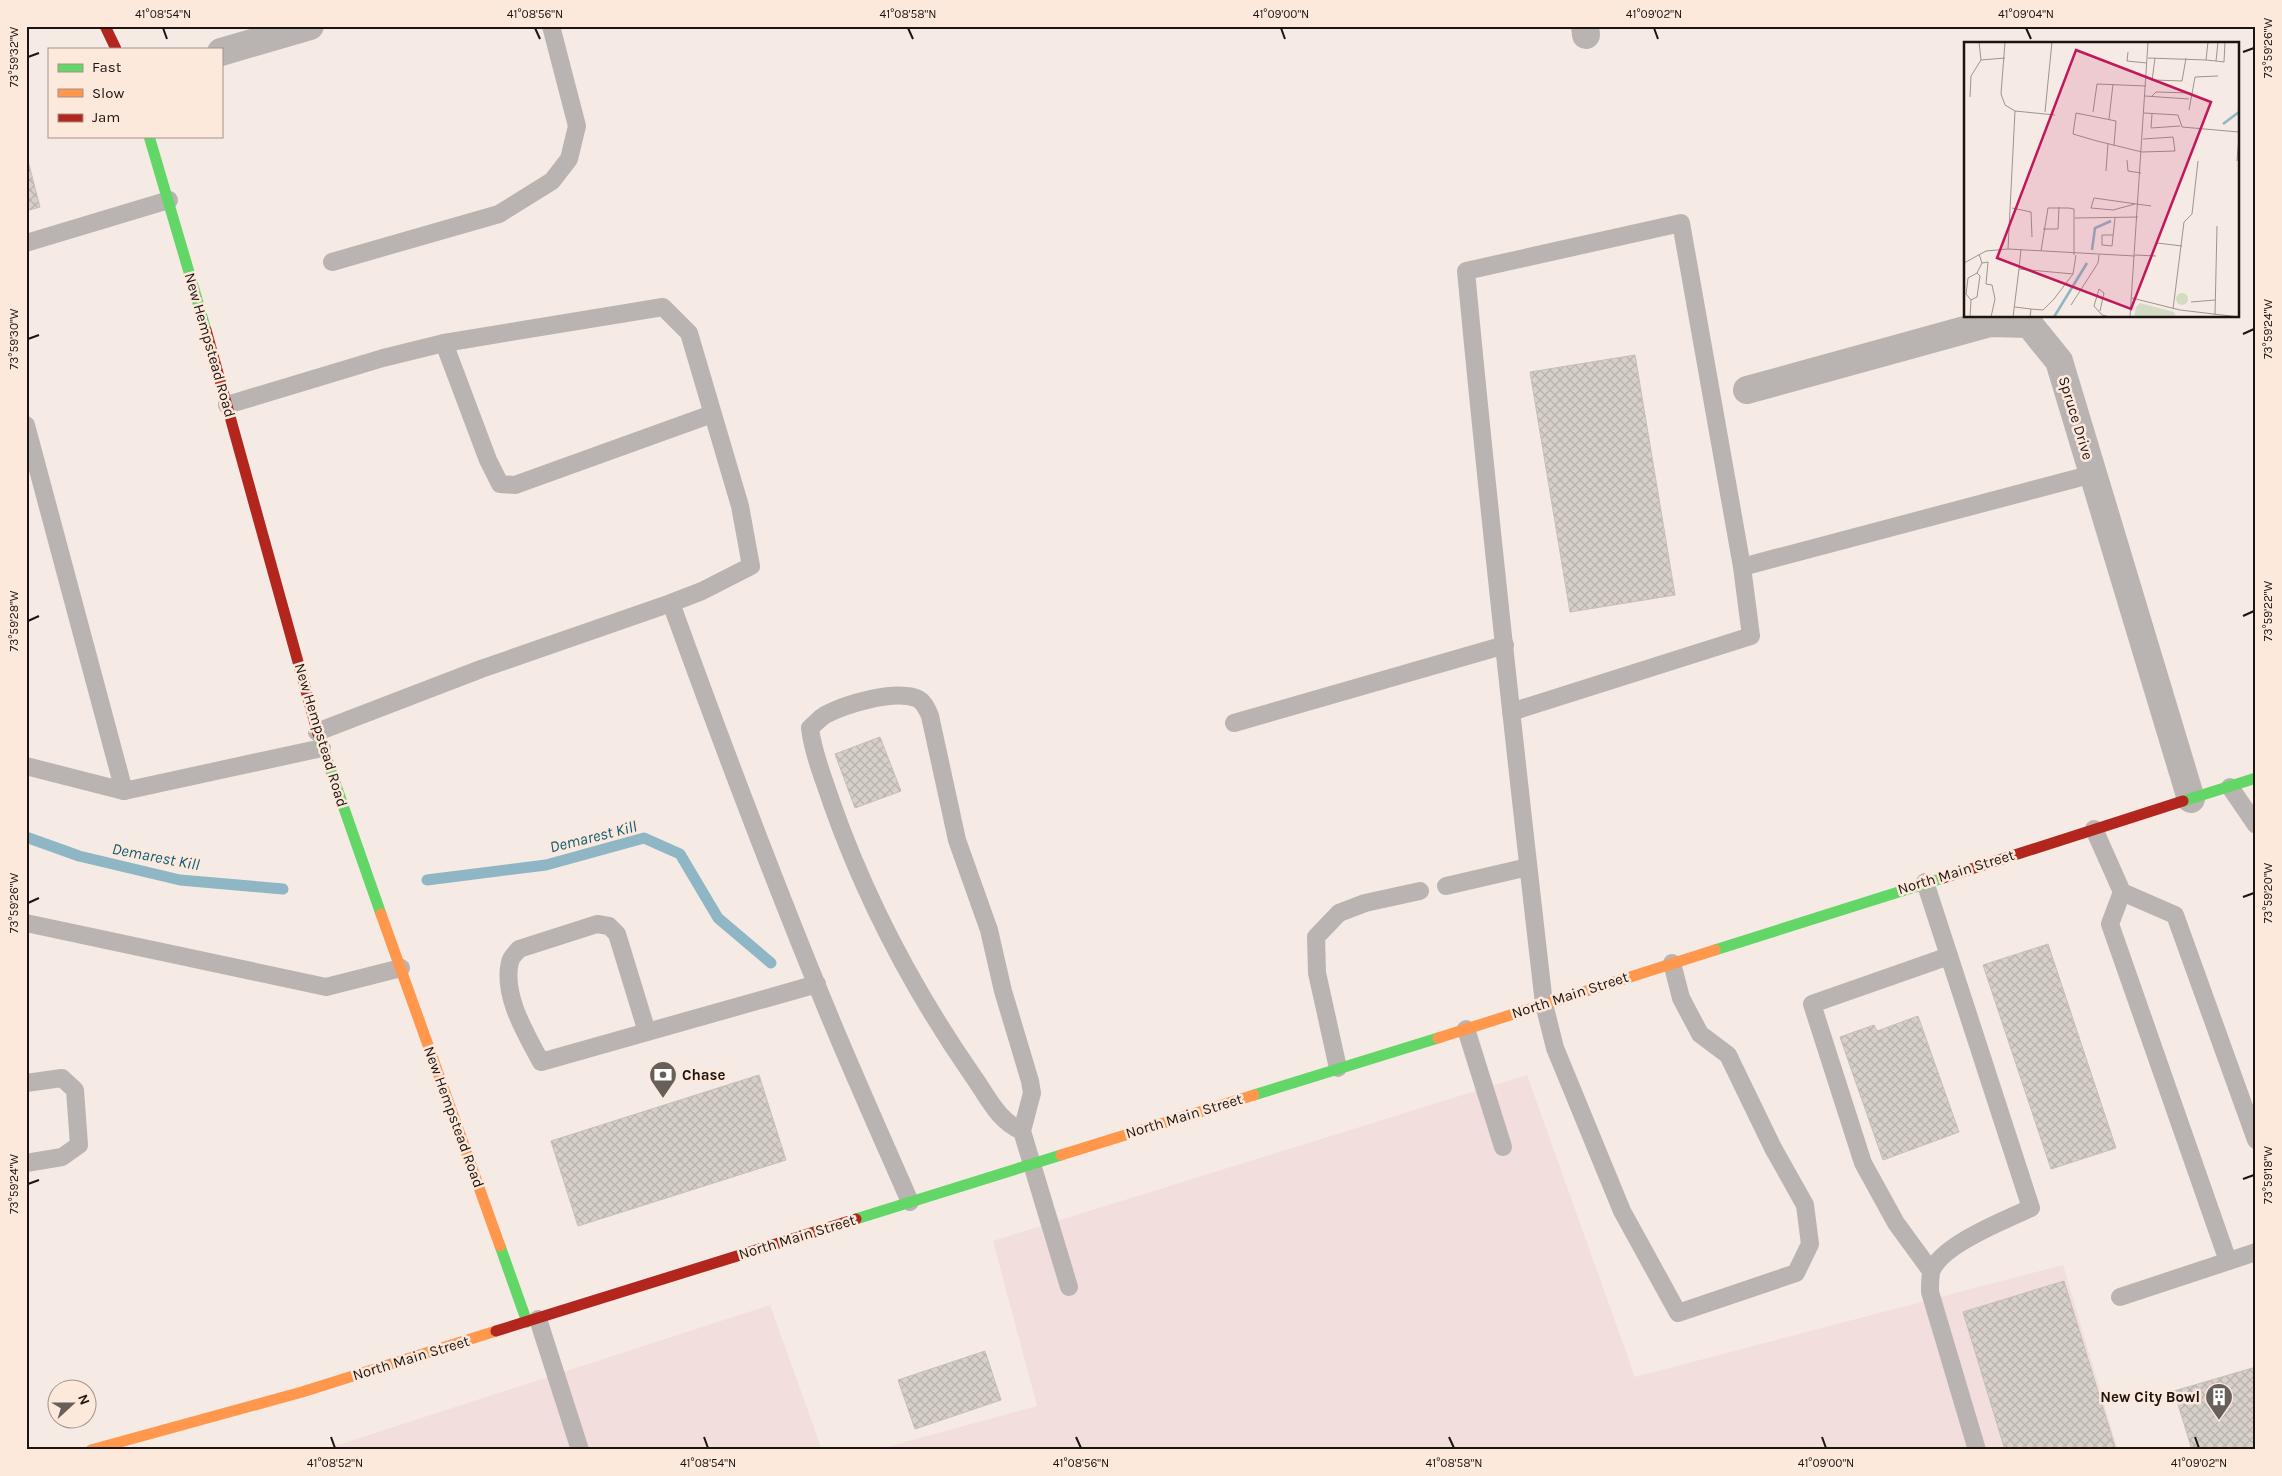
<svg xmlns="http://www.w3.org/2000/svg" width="2282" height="1476" font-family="Karla,sans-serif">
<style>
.commercial{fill:#f2dedc}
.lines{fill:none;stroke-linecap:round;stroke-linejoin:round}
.stream{stroke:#8fb6c4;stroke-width:11}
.building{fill:url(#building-cross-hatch);stroke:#c6beb8}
.lane{stroke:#b9b4b2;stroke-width:18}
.street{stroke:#b9b4b2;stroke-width:28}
.fast{stroke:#63d668;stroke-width:11}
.slow{stroke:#ff974d;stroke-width:11}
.jam{stroke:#b3261e;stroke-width:11}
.ticks{fill:none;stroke:#1b1410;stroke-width:2}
.labels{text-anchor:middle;stroke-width:5;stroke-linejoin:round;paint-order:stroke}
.street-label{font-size:15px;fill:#1b1410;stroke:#fde8dc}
.poi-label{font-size:15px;font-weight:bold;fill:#1b1410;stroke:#fde8dc;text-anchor:start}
.water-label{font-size:16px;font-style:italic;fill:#075d74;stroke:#fde8dc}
.inset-river{fill:none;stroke:#8fb6c4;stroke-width:2.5}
.inset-road{fill:none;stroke:#9e948f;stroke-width:1}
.view{fill:#c2185b;fill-opacity:0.15;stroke:#c2185b;stroke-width:2.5}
.inset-edge{fill:none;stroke:#1b1410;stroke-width:2.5}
.neatline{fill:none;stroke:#1b1410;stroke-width:2}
.ticks-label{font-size:12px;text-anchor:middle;fill:#1b1410}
</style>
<defs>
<pattern id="building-cross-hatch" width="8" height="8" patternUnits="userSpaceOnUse" patternTransform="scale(1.25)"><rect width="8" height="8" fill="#d7d0ca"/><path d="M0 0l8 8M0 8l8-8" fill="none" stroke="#b8b2ac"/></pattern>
</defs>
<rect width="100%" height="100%" fill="#f5eae4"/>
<g class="commercial">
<polygon points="1527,1075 1635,1377 2063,1265 2118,1450 876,1450 1037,1406 993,1241"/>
<polygon points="770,1305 822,1450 323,1450"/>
</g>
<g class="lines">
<g class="stream">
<polyline points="26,837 79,856 180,880 283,889"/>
<polyline points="427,880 546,865 644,838 680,854 718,918 771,963"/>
</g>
</g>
<g class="building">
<polygon points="26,153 40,207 26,211"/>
<polygon points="1635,355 1675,595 1570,612 1530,372"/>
<polygon points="880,737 901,791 855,808 835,754"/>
<polygon points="2048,944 2116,1148 2051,1169 1983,965"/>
<polygon points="1918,1016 1959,1132 1883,1160 1840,1037 1874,1025 1877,1031"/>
<polygon points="759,1075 786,1160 578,1226 551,1141"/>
<polygon points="2064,1281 2116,1450 2005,1450 1963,1312"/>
<polygon points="985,1351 1001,1400 915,1429 898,1380"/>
<polygon points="2256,1367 2256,1450 2192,1450 2174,1391"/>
</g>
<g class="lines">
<g class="lane">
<polyline points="26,243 169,200"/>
<polyline points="332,262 499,214 552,181 569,159 577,126 551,26"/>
<polyline points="444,343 488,460 500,484 515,485 712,414"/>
<polyline points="227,405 383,358 444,343 663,307 689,333 740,506 751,566 702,591 671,603 481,669 317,732"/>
<polyline points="26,425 124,791 322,748"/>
<polyline points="1742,567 2093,474"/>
<path d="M671 603C721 741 773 879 829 1015 855 1078 883 1140 910 1202"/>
<path d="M1511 712 1751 636 1742 567 1681 223 1466 271C1489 516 1516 760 1544 1004L1555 1048 1622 1211 1678 1313 1796 1273 1810 1244 1805 1205 1773 1148 1728 1055 1700 1034 1681 998 1672 963"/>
<polyline points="1234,723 1505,645"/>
<polyline points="26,766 124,791"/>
<polyline points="2230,787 2256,825"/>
<polyline points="2094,829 2122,892 2175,915 2256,1140"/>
<path d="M1925 882 2031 1208C2007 1219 1938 1246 1931 1273 1930 1279 1930 1286 1930 1292L1977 1450"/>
<polyline points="1446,886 1528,867"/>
<polyline points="2122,892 2110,924 2228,1261"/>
<polyline points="26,923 326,987 401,968"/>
<polyline points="1466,1029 1503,1147"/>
<path d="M647 1032 617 934 609 926 597 924 519 949C516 953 511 957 510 962 502 995 526 1034 541 1062L817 984"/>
<polyline points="1338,1068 1317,973 1316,937 1339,913 1365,903 1420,891"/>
<polyline points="26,1083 62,1078 75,1090 79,1145 62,1157 26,1163"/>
<path d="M1022 1131C998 1121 988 1097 973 1076 914 991 865 898 831 801 823 777 813 753 810 728 815 724 820 718 825 715 846 704 892 690 916 698 924 701 927 709 930 716L957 840 989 930 1003 991 1030 1081 1032 1093 1022 1131 1069 1287"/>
<polyline points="1931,1271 1896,1223 1863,1163 1812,1004 1949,956"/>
<polyline points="2120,1297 2256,1252"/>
<polyline points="538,1319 580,1450"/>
</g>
<g class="street">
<polyline points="1585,26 1586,35"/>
<polyline points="221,52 310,26"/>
<polyline points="1747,390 1990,323 2029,324 2059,361 2191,799"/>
</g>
<g class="fast">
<polyline points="149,136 206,330"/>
<polyline points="318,734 381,914"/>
<polyline points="2183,801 2256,778"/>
<polyline points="1715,950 1943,878"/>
<polyline points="1254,1095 1438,1038"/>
<polyline points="856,1219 1061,1155"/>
<polyline points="500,1246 527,1322"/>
</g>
<g class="slow">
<polyline points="381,914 500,1246"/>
<polyline points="1438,1038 1715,950"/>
<polyline points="1061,1155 1254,1095"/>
<polyline points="91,1450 302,1392 496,1331"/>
</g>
<g class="jam">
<polyline points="105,26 116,49"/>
<polyline points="206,330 318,734"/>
<polyline points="1943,878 2183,801"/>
<polyline points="496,1331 856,1219"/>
</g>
</g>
<path class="ticks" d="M163 28 167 39M535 28 540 39M908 28 913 39M1281 28 1285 39M1654 28 1658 39M2026 28 2031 39M2243 52 2254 48M28 57 39 53M2243 334 2254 329M28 339 39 335M2243 616 2254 611M28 621 39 616M2243 897 2254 893M28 903 39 898M2243 1179 2254 1175M28 1184 39 1180M331 1437 335 1448M704 1437 708 1448M1076 1437 1081 1448M1449 1437 1454 1448M1822 1437 1826 1448M2195 1437 2199 1448"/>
<defs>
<symbol id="bank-pin" viewBox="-11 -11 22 30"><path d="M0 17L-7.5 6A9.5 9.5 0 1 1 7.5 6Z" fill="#675f5a" stroke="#fde8dc"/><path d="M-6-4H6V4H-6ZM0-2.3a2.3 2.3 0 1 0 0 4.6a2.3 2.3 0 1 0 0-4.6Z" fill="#fff"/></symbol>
<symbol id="building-pin" viewBox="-11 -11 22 30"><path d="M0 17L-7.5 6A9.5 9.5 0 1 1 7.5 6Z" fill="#675f5a" stroke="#fde8dc"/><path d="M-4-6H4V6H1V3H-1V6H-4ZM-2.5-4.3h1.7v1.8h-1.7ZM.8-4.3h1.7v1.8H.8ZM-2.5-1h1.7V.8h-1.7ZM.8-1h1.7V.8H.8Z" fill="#fff"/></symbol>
</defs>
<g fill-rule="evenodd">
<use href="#bank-pin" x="647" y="1059" width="32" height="43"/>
<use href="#building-pin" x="2203" y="1381" width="32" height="43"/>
</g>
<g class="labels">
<g class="street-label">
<text transform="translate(210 345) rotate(74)" y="5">New Hempstead Road</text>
<text transform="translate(2076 418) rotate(73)" y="5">Spruce Drive</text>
<text transform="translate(321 735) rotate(73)" y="5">New Hempstead Road</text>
<text transform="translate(1956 872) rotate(-17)" y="5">North Main Street</text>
<text transform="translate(1570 995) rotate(-18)" y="5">North Main Street</text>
<text transform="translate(1184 1116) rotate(-17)" y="5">North Main Street</text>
<text transform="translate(454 1117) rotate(70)" y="5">New Hempstead Road</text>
<text transform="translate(797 1237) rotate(-17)" y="5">North Main Street</text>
<text transform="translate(411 1358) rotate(-17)" y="5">North Main Street</text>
</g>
<g class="poi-label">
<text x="682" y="1080">Chase</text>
<text x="2200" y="1402" text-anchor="end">New City Bowl</text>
</g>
<g class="water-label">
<text transform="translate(593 836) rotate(-14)" y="6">Demarest Kill</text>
<text transform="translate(156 856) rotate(11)" y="6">Demarest Kill</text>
</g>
</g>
<g transform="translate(1964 42)">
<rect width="275" height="275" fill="#f5eae4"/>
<path d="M212 257a6 6 0 1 1 12 0a6 6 0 1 1-12 0Z" fill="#d3dcc2"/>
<path d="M176 261 210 270 212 275H170L172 265Z" fill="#d3dcc2"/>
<path class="inset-river" d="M259 82 275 70M128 208 131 186 147 179M90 275 123 221"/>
<path class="inset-road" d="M15 0 17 18M41 0 37 52 41 63 51 69 44 207M164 10 163 19 183 21M184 16 242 18 244 0M242 18 252 19 254 0M252 19 260 20 261 0M190 38 218 39 222 16M188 39 191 16M181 54 225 57M188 54 192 50 226 51M6 55 7 34 17 18 41 16M225 68 231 35 254 34M51 69 91 73M81 70 88 0M129 70 133 42 182 44M180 71 214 73 218 85 275 90M188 72 187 86 216 84M145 77 149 42M150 103 152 79 112 71 109 92 133 99 178 110 211 109 209 95 179 97M163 118 164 129 177 131M273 119 275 94M142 129 144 101M171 162 149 168 127 166 130 156 187 164M48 166 67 170 68 195M111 176 174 175M79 187H94L95 165M149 193H138V203L148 204 151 176M193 201 218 204M57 207 55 227 109 232 112 213M77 209 84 166H105L110 167V213M15 212 18 221 24 220 22 242 28 243 31 257 27 275M171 213 192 214M0 221 22 209 44 207 171 214M168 256 216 268 275 275M7 258 13 255 16 234 13 231M227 260 251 258M107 263 134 221 135 213M51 265 67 267M209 267 220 180 228 172 234 119M136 269 140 251 135 247 130 264 138 273 146 275M251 273 253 184M6 275 7 258 2 252 4 236 13 231 18 221M49 275 55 227M66 275 67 267 79 268 90 257 109 232M166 275 184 0"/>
<path class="view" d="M112 8 247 60 167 267 33 216Z"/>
<rect width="275" height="275" class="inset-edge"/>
</g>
<rect width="2282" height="1476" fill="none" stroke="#fde8dc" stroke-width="55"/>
<rect x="48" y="48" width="175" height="90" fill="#fde8dc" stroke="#a3938a"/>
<rect x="58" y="64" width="25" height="8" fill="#63d668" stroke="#a3938a"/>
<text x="92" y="72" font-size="15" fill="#1b1410">Fast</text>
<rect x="58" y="89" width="25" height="8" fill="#ff974d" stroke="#a3938a"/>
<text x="92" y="98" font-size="15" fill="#1b1410">Slow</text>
<rect x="58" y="114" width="25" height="8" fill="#b3261e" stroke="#a3938a"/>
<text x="92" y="122" font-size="15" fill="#1b1410">Jam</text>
<g transform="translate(72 1404) rotate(69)"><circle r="24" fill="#fde8dc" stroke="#a3938a"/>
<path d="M0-4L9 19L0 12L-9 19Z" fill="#675f5a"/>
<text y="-8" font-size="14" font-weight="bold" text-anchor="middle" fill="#1b1410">N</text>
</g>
<rect x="28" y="28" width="2226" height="1420" class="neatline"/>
<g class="ticks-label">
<text x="163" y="18">41°08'54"N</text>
<text x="535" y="18">41°08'56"N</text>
<text x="908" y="18">41°08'58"N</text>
<text x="1281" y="18">41°09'00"N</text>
<text x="1654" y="18">41°09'02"N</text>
<text x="2026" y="18">41°09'04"N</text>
<text transform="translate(2268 48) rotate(-90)" y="4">73°59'26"W</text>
<text transform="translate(14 57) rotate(-90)" y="4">73°59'32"W</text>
<text transform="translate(2268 329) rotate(-90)" y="4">73°59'24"W</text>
<text transform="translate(14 339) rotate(-90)" y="4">73°59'30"W</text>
<text transform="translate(2268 611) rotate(-90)" y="4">73°59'22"W</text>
<text transform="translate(14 621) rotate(-90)" y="4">73°59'28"W</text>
<text transform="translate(2268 893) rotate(-90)" y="4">73°59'20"W</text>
<text transform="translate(14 903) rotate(-90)" y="4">73°59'26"W</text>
<text transform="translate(2268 1175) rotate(-90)" y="4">73°59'18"W</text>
<text transform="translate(14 1184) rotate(-90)" y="4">73°59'24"W</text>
<text x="335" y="1467">41°08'52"N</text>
<text x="708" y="1467">41°08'54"N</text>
<text x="1081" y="1467">41°08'56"N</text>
<text x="1454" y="1467">41°08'58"N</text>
<text x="1826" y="1467">41°09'00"N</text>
<text x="2199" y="1467">41°09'02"N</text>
</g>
</svg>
